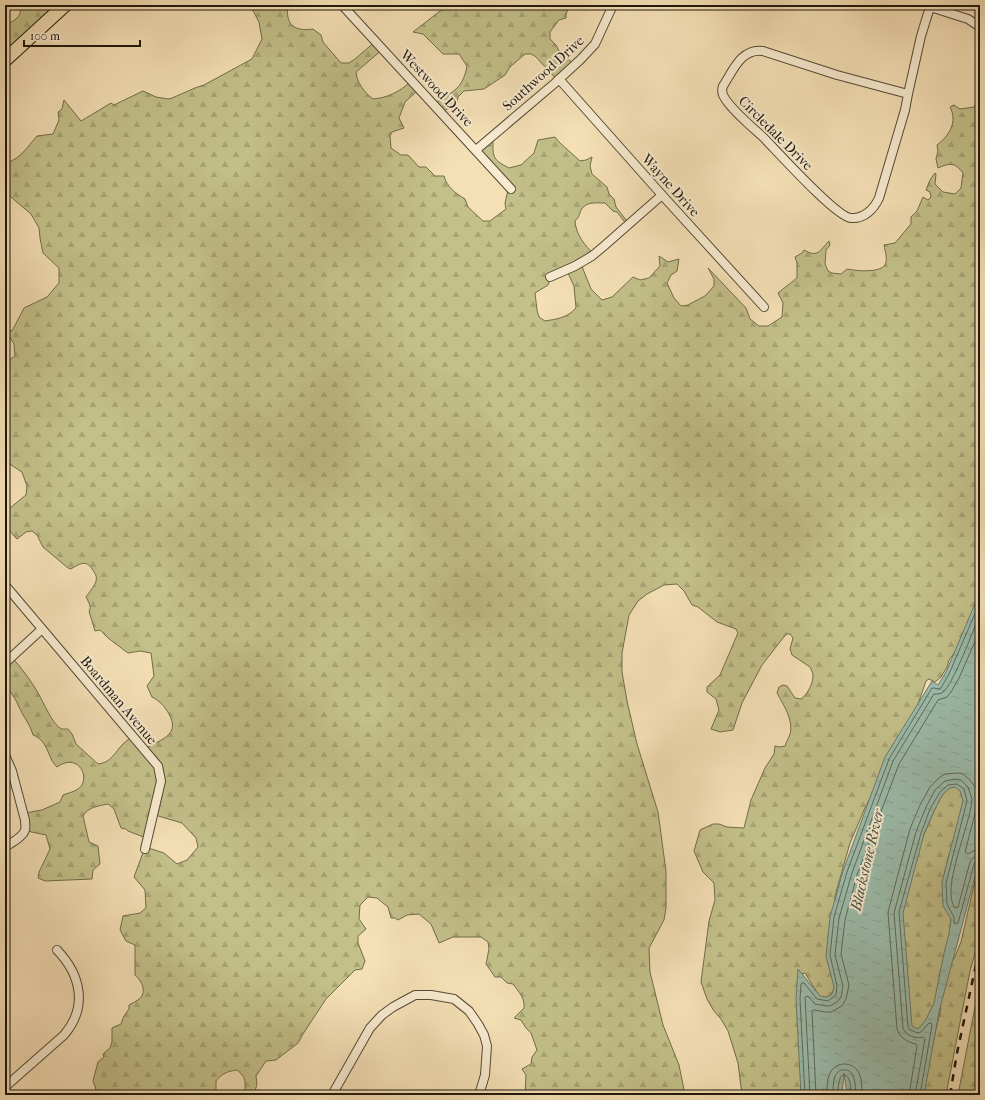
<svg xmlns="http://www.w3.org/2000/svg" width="985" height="1100" font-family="'IM FELL French Canon',serif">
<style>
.forest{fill:url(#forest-firs);stroke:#706c4a;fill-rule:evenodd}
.water{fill:url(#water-ripples);stroke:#6a7b6c;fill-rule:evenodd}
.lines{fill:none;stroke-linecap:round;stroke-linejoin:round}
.shore{stroke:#5d6a5c;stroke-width:1}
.minor-casing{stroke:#544936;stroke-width:10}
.primary-casing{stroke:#1e170c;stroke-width:15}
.minor{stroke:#f8ebd0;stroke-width:8}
.primary{stroke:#f5e0b6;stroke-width:13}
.rail{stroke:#1e170c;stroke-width:2.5;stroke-dasharray:7 7;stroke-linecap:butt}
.labels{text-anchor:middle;stroke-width:4;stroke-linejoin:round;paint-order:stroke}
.street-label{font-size:14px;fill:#1e170c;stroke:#f8ebd0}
.water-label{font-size:15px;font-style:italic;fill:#4a5144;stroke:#f8ebd0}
</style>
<defs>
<pattern id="forest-firs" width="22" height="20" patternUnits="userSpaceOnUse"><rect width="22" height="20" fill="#c3c089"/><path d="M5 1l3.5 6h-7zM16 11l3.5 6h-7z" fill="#a7a475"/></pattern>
<pattern id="water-ripples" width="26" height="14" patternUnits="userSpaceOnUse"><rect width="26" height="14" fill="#9cbdac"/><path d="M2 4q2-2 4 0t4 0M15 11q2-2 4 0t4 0" fill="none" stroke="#86a293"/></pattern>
</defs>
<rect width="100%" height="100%" fill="#f5e0b6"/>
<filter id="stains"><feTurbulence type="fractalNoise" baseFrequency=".005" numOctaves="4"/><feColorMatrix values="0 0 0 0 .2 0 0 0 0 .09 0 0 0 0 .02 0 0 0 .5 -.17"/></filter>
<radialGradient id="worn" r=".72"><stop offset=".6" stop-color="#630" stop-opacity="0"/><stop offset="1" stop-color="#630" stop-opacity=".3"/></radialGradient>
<g class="forest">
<path d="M20 5H56L5 60V25C14 21 23 17 20 5Z"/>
<path d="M250 5H288C285 24 294 32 313 29L321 35 323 42 341 63H349L355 59 376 41 383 49 356 72C357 83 364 92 373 99 387 98 399 92 409 83L417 91 405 102 399 118 404 128 392 132 390 136 391 148 401 155H408L419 167H426L435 176H444C447 187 455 193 465 199L468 207 483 221H490L506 209 505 203 509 186 478 151 493 136C493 156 491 159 509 168L521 165 534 153 538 140 555 137 559 142 580 161 586 160 592 157 590 166 592 174 607 187 609 194 614 199 616 207 630 225 628 226 617 212 613 211 605 203C597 203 586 201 581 210 579 215 580 216 575 221 576 235 585 245 594 255L581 264 591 289 602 300 612 297 633 277 640 280 649 278 660 266 659 256 668 262 679 259 677 271 671 275 667 283 674 298 681 306 688 305 705 296 714 286V279L708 268 746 308 750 319 759 326H768L782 317 783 303 778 293 797 278V263L795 257 802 253 804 250C818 258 819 251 829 241L830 245 826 250 825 264 828 271 832 273 841 274 847 269C856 271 880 273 885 265 888 259 885 251 884 245L895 243 911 224V217L917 211 923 197 928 200 931 197 930 192 926 190 930 180 935 173 936 174 935 184 943 192 955 194 961 188 963 173C955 162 949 163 938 168L936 159 938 151 937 145C949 136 958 122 950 107L954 105 960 109 974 107C978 100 980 95 978 87L980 86V606L963 641 949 660 947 667 941 677 935 682 929 679 926 681 910 727 874 790 865 808 850 843 835 896 833 926 835 988 828 999 820 997 805 973 801 974 809 1095H742L738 1063 728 1031 721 1019 714 1011 707 999 701 982 709 921 715 900 714 883 703 872 694 851 700 830 713 824H719L727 827 744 828 751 800 765 768 774 754 775 746 779 747 785 746C786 742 789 738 790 734 794 721 783 704 777 693L779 687 783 685 787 686 795 698 801 699C807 695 813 684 813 676 813 673 811 669 810 667L792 655 790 649 793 638 790 634H787L783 638 762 665 742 703 733 730 720 732 711 729 719 710 716 699 707 692V687L720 675 738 633 736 629 717 622 698 607 692 605 684 591 677 584 664 585 647 594 638 601 629 615 622 653V672L627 701 637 744 658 812 666 871V908L664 920 649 948 650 972 663 1025 679 1065 685 1095H525L526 1075 522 1069 531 1064 532 1057 537 1050 531 1033 526 1028 521 1020 514 1018 524 1008C525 998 519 992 513 984L507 983 501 977H495L486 964 489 949 488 942 481 937H453L439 943 431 924 419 914 407 915 398 920 395 918H391L388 907 377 898 368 897 360 905 359 919 366 929 358 936V943L365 961 362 969 355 970 326 999 303 1034 298 1043 276 1060 266 1061 256 1076 257 1084 254 1095H246C243 1082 249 1080 237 1070 228 1071 221 1074 216 1081V1090L219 1095H98L93 1081 98 1062 104 1057 103 1054 110 1048 112 1042V1028L121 1024 124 1016 129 1009V1005C132 1003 135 1002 138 1000 148 993 142 981 135 975V945L126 941 120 930 123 916 140 913 146 908 145 890 134 877 145 847 164 853 177 864 187 860 198 847 196 838 182 823 155 815 146 838 128 831 126 829 121 828 114 809 108 804C98 806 88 807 83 816L89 842 98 846 100 864 93 870 92 879 45 881 38 878 39 872 50 849 46 835 27 831 25 813 42 810 60 802 63 795C68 793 74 792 78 789 92 780 79 751 57 767 47 758 49 741 33 735 31 727 26 720 22 713 16 701 15 696 5 686V652C15 658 32 682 38 693 43 701 53 726 62 729 62 729 67 729 68 729L72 734 76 744 98 764C111 763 115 752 123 744 126 741 130 738 134 736L148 747C163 739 180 734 169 714 165 707 160 701 152 697L147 686 154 676 151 653 140 651 128 653 108 638 100 630 95 631 89 611C92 607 88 601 86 597 88 594 96 584 96 581 97 578 96 574 94 572 87 559 81 563 71 569L68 568 43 547 37 535 32 531 26 532 17 539 5 526V512L26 495 27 486 22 472 11 465 5 457V361H8L15 356 14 344 5 329 12 331 24 308 47 297 59 283V268L43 253 40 238 39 228 31 214 12 198 5 189V163C20 160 27 147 37 136L53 134 59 120 58 112 62 109 64 100 81 121 111 103 114 105 143 91 156 97 168 99 172 98 195 88 204 85 252 59 262 39 259 22ZM567 271 574 286 576 308C567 318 557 319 545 321L539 317 537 310 535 293 548 285 551 278Z"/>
<path d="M453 5H570L566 14V18L559 20 550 32V39L556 45 560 53 565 55 574 65 558 81 535 56 531 54H525L510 67 505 75 484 89 464 91 458 97 457 102 443 112 438 108 437 102C454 91 463 88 467 66L459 54H443L423 34 413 32 444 8Z"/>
<polygon points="953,783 960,784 963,801 955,840 948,858 944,876 951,919 948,964 954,959 961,942 977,872 980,841 980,936 970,971 946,1095 923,1095 931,1051 941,1008 938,1002 915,1044 905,1019 900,916 919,846 938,802 943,794"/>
<polygon points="980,982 980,1095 958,1095 978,991"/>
</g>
<path class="water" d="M980 592V858L939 1012 924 1095H847L844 1073 842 1095H801L796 999 798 969 820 996 827 997 832 994 834 987 826 956 830 917 843 871 885 757 932 681 938 685 946 672ZM955 787 960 791 963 801 942 882 943 906 951 919 949 934 944 953 934 1003 925 1021 918 1029 912 1026 903 913 924 834 934 811 943 794 950 788Z"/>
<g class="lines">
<g class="shore">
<polyline points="805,1095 800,999 801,984 802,983 804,983 817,999 828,1001 836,995 837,986 830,955 834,917 847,872 889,759 932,688 934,688 938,689 941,688 949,674 980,602"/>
<path d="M810 1095 805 997 808 996 815 1004 826 1006H830L837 1002 841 997 843 986 835 955 839 918 852 873 893 761 934 694C937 694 941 694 943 692 953 685 974 628 980 614"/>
<polyline points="816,1095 812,1011 814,1010 825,1012 831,1012 842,1006 846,999 849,985 841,954 845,920 857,875 899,764 938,700 947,697 951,692 959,678 980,630"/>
<path d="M827 1095C827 1088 827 1079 830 1073 836 1061 853 1061 859 1073 862 1079 862 1088 862 1095"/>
<path d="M833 1095C833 1089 833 1081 835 1076 837 1073 839 1070 843 1070 856 1068 855 1086 856 1095"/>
<path d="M838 1095C838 1090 838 1083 840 1079 840 1076 842 1075 844 1075 851 1075 851 1090 851 1095"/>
<path d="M909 1095 917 1046 916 1044C907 1042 900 1038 897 1029L888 912 910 829 920 805 930 787 940 777 945 774 958 773 963 774 969 779 975 787 978 802 965 852 968 854 973 851 980 850"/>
<path d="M915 1095 925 1039 923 1037C915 1039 906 1036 903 1028L894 913 916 832 926 807 935 790 945 781 955 779 961 780 968 787 972 799C971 824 940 889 955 908L958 907 970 862 974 857 980 856"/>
<polyline points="920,1095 932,1025 931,1023 929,1023 921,1032 918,1033 910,1030 908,1027 899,912 921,833 930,809 940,792 948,785 957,784 964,789 967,801 946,883 947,904 954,917 954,923 956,924 958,923 974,864 977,861 980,861"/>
</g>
<defs>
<g id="minor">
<polyline points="342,5 511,189"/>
<polyline points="924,5 968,19 980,27"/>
<polyline points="559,79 662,195 764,307"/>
<path d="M908 94 837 75 763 51C741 48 733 71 723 86 722 89 722 92 723 95 729 108 752 127 763 137 777 151 836 217 851 218 864 219 874 209 879 198L905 110 908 94 921 36 930 7"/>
<polyline points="476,150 555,83 581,59 595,44 613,5"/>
<polyline points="550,277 575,266 592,256 604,246 662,195"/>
<polyline points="5,585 158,766 161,781 145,849"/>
<polyline points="5,663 42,629"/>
<path d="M5 755 12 771 25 820C25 823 26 827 25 830 23 837 11 843 5 847"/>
<path d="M5 1087 64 1035C88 1007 81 975 57 950"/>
<polyline points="5,1093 7,1095"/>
<polyline points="332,1095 370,1028 382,1015 393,1007 415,995 431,995 454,999 469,1011 478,1024 484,1035 487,1046 485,1075 479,1095"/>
</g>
<polyline id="primary" points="5,60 65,5"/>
</defs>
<use href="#minor" class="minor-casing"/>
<use href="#primary" class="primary-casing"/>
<use href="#minor" class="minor"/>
<use href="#primary" class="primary"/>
<polyline class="rail" points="950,1095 957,1053 980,946"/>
</g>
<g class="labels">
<g class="street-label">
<text transform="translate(543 73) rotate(-42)" y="5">Southwood Drive</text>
<text transform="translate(437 88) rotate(47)" y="5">Westwood Drive</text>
<text transform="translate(776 133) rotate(45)" y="5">Circledale Drive</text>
<text transform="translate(671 185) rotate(48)" y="5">Wayne Drive</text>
<text transform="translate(119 700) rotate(50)" y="5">Boardman Avenue</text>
</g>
<g class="water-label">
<text transform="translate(867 860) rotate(-77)" y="5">Blackstone River</text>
</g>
</g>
<rect width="985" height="1100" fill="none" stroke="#f5e0b6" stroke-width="20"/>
<rect x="6" y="6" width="973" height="1088" fill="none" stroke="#1e170c" stroke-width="2"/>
<rect x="10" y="10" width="965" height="1080" fill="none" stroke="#1e170c"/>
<path d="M24 40v6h116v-6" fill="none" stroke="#1e170c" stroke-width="2"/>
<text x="30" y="40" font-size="12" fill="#1e170c" stroke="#f8ebd0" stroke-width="3" paint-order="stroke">100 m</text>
<rect width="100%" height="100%" filter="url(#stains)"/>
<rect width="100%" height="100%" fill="url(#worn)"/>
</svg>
